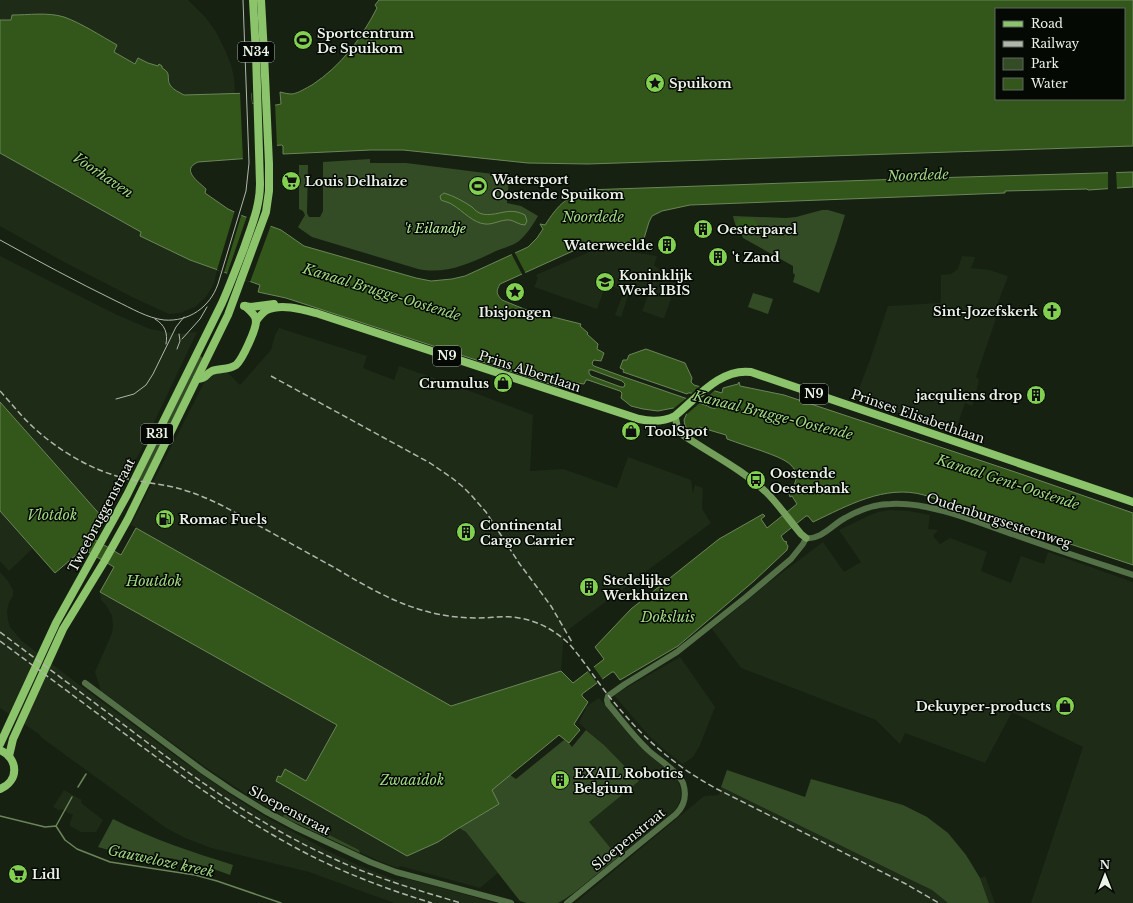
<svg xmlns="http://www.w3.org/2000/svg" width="1133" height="903" font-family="'Libre Baskerville',serif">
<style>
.built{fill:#1e2b16}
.green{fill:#334c26}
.forest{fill:#31561a}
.water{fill:#33571b;stroke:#6a8658;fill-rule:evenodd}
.pier{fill:#172112}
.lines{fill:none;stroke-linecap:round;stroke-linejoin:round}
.stream{stroke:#6a8658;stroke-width:1.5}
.tertiary{stroke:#547046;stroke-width:6}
.secondary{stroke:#739f5b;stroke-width:7}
.primary{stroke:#8bc46b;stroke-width:8}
.tram{stroke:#afb7ab;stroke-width:1}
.rail{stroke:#afb7ab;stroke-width:1.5;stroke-dasharray:6 3;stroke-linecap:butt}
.labels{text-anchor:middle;stroke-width:3;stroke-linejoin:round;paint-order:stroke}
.shield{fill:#050904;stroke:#a6aca4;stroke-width:1}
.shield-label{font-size:12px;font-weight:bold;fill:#ebf2e8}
.poi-label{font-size:13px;font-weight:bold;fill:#ebf2e8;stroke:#050904;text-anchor:start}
.park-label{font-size:13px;font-style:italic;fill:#bbf49d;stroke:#050904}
.street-label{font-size:13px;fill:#ebf2e8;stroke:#050904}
.water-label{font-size:14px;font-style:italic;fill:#9fd781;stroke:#050904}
</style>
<rect width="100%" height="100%" fill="#172112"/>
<g class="built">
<polygon points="0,0 188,0 206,18 216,32 225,50 231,65 234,77 235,94 184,95 175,90 170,85 169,78 165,70 162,68 162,66 159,64 158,66 148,63 136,64 114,52 116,46 48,14 12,15 12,20 0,20"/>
<polygon points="0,153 142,232 140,236 190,260 217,270 214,283 211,289 205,298 195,307 180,313 169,314 132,297 64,262 0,226"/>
<polygon points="615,249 657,256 654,265 676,285 664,318 662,318 642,311 648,296 630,290 621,317 615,315 624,291 612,286 610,289 605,287 597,309 534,287 538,278 536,275 589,252"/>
<polygon points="0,256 117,315 150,329 177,334 197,332 140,452 103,518 0,402"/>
<polygon points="962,256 975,257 971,268 989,270 1008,276 997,305 1000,307 976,377 979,380 974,401 972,406 965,403 955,432 855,399 870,360 888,306 941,303 941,275 951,274 958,269"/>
<polygon points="279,328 367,356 363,368 394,380 399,366 446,382 533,415 530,471 563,469 617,488 628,457 691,480 693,493 695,485 703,488 702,509 711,523 564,633 561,671 451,706 131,525 206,379 212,373 227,372 240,385 271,350 275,335"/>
<polygon points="890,510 909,511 930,515 928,529 938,530 933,536 940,544 950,538 987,552 981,571 1011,583 1021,556 1044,564 1048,552 1133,582 1133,903 1031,903 1083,747 1012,712 985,763 905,733 900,744 876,720 741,668 712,629 767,584 823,542 844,572 861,562 839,530 870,515 878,512"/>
<polygon points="0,511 33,548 9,571 0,561"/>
<polygon points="0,572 8,581 13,590 13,596 9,602 7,611 8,620 10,627 22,641 82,687 174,755 231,795 264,816 330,852 360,866 396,880 408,879 496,903 394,903 309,872 211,848 185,838 166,828 42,738 39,734 0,708"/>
<polygon points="100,592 337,725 306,781 289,788 438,842 459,828 466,832 498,873 480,888 400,866 398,868 379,861 299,825 269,809 208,769 101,691 95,672 112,633 113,626 112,616 106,605 101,600"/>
<polygon points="680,657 715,707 700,745 693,757 683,764 668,753 649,736 614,695"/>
<polygon points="599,698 647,752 672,773 677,779 680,787 681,795 679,803 675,810 618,857 588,822 604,745 579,723 587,706"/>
<polygon points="721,787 905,877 932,890 948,903 575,903 704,796 719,795"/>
<polygon points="64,790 82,800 81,803 103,820 96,832 81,832 70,826 70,822 73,815 61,809 60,811 53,807"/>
<polygon points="985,876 995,903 989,903 980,878"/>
</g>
<g class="green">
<path d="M370 159V163H406L509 176 507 203 521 206 538 216C532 226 527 234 519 241 512 246 503 248 496 251 471 263 446 275 418 269L312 237 299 228 298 227 305 215 303 211 299 209V165H308L307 213 309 217H320L323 211V162Z"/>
<polygon points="822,210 828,210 845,215 837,241 819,293 793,282 795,275 793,273 793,266 743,238 741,233 768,233 764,227 739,219 735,224 733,216 786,218 796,217"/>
<polygon points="753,293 773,299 768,314 748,307"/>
<polygon points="199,355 204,359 144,481 138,480"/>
<polygon points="586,730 604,745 639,781 589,822 618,857 575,892 565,899 558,903 527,903 520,901 466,832 459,828 499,804 491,790 510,775 516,779 564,740 569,743 572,747"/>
<polygon points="727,770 805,797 811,779 903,805 927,817 948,833 966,855 980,878 989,903 948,903 932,890 905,877 721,787"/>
<polygon points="285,813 359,850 360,853 283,817"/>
<path d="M113 819C152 839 192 852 233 865L230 875C205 865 180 859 154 856 134 854 117 853 98 847Z"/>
</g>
<polygon class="forest" points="744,218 754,219 758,225 764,227 768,229 768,233 741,233 735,224 738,219"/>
<g class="water">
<path d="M379 0H1133V146L588 164 528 163 403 150H371L283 154V146L282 145 253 147 252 158 198 162C180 170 199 182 206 189L205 193 228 209 243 216 281 230 304 246 416 278 431 281 452 279 465 276 489 265 528 247 537 238 543 229 540 224 545 225C557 207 564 198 586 190L931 178 1133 172V187L1088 190 1087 189 1005 191V193L690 205 662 211 652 216 649 222 642 245 620 242 600 243 584 246 500 284C496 291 496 294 502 300L529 311 581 324 580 326 588 333 587 334 598 344 597 349 604 353 601 361 594 360 593 361 592 364 594 366 624 377 627 378 708 406 709 407C714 409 717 410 718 403L715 401 691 393H688L687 394 623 372 624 370 620 368 623 360H627L629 355 646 349 685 363 692 378 691 382 694 385 722 393 723 388 738 384 739 382 740 386 784 395 1021 474 1133 513V565L924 495C885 484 847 506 813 522L808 516H806L781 536 784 541 787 542 786 543 788 546 787 550 754 581 678 646 620 680 614 672H612L582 694V696L588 702 574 724 580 730 569 743 559 735 492 790 499 804 459 828 438 842 407 856 276 781 278 776 281 777 285 769 306 781 337 725 100 592 114 567 83 549 55 573 0 511V402L103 518 92 538 121 555 136 528 451 706 561 671 573 683 603 660 604 659 595 647 631 609 719 539 763 514 765 516 761 519 767 528 797 504 792 496 790 497 789 494C809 466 783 459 762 451 750 447 738 443 727 439L726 435 699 427 694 432 691 431 685 426 684 420 687 413 673 408 658 411 643 409 631 406 621 398 622 393 620 391 588 380H586L584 384 561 381 559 387 286 298 258 292 260 285 190 260 140 236 141 232 0 153V20H11L12 15C28 15 48 12 64 17 81 23 101 36 117 45L114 52 135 64 138 58 148 63 158 66 159 64 162 66V68C172 73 166 78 170 85 173 90 179 92 184 95L251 93 252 104 276 105 281 104 280 92C284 93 288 94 292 94 299 93 306 88 312 85 341 66 361 39 377 8L375 5ZM996 9H1124V99H996ZM589 370H592L622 381 625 384 624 387H621L591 376 589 373Z"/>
<path d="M444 193C454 196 463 201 472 207 475 210 478 213 482 214 498 217 508 206 525 215L527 221 525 225C519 225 515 221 510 220 502 219 493 225 485 224 473 223 463 211 453 205 449 202 445 202 441 200L440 196Z"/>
</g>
<g class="pier">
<polygon points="251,91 252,104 275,103 277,147 254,148 254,159 243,161 240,92"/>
<polygon points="1108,170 1116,170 1117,190 1108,191"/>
<polygon points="235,210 242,213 224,273 217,270"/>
<polygon points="247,216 249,216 249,218 271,225 250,282 227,274"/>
<polygon points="514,251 526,274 523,276 511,253"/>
<polygon points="701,385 715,390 704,400 690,395"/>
<polygon points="688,397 702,401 687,414 673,409"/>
<polygon points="593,666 603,680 598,684 587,670"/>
</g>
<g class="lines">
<g class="stream">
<polyline points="78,787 86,774"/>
<polyline points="0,816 45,827 56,826 65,840 77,849 110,862 195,875 217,881 281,903"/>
<polyline points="56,826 72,797"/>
</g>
<g class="tertiary">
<polyline points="85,683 203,771 231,790 265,811 297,828 370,862 396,872 511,903"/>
<path d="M567 903 676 814C684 806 687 795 683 783 677 770 657 759 647 749 632 735 621 719 608 704L607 700 608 696 625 684 677 652 746 597 791 559 803 544 806 538C821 540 832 525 845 518 859 510 875 504 891 504 931 502 977 522 1015 535 1054 549 1094 562 1133 575"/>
</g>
<path class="secondary" d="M675 416 678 430 683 435C711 454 742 469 767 493 779 505 790 521 801 534L806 538"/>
<g class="primary">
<polyline points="244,306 251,307 274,304"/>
<path d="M256 321C259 317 263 312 267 310 282 303 304 310 319 314L639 419C652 422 663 422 675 416 697 398 720 368 751 372L1133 502"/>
<path d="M197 379C208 378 204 375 212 371 220 368 229 370 236 365 242 360 257 328 256 320 255 314 249 310 245 306"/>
<path d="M0 744 56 623 127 495 222 303C230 285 237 266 244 248 251 227 260 207 260 184L256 54 253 0"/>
<path d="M0 750C19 759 19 781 0 789"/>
<polyline points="9,756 13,739 63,629 104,562 128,519 228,315 266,212 269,191 269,164 264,54 261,0"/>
</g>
<g class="tram">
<path d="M0 240C38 261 77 282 116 301 131 308 147 318 164 320 189 322 210 307 218 284L246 191 249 163 243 0"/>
<path d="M155 319C165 325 168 333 166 344"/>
<polyline points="182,339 200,319 207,307"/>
<polyline points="177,349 180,341 179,334"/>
<polyline points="116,399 134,394 146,385 153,374 176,327 184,317"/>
</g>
<g class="rail">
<polyline points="271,376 430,463 452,478 462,486 472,496 486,512 519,563 551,606 572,642"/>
<path d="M0 391C11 403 21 416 33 427 58 450 88 468 120 477 136 481 152 483 168 486 188 490 205 497 223 506 260 526 297 547 335 568 364 585 392 602 425 611 442 616 461 618 479 618 490 618 501 616 512 617 535 619 556 630 571 646 588 666 601 688 618 707 646 741 678 768 717 789L906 884 939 903"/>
<path d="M0 632C45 666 91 700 136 734 197 780 260 825 330 857 372 877 417 890 461 903"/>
<path d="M0 641C43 673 86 705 129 737 183 777 238 817 298 849 341 872 386 889 432 903"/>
</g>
</g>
<defs>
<symbol id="stadium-disc" viewBox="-11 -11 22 22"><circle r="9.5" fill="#81d050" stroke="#050904"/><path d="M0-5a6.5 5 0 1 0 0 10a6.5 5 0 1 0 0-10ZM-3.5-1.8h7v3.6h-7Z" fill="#111"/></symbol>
<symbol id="sight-disc" viewBox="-11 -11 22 22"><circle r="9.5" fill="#81d050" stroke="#050904"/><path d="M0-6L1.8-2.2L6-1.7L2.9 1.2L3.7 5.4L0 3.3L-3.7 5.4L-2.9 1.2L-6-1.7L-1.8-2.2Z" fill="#111"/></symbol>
<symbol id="supermarket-disc" viewBox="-11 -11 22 22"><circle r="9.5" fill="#81d050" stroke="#050904"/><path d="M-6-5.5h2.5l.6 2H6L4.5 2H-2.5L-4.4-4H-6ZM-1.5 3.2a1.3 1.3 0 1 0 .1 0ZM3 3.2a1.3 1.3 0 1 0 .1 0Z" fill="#111"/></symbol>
<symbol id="building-disc" viewBox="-11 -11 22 22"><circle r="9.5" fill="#81d050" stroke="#050904"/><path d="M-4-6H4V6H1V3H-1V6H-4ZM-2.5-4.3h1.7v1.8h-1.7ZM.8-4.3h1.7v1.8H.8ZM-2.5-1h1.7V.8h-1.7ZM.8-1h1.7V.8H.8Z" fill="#111"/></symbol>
<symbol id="school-disc" viewBox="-11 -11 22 22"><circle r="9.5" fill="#81d050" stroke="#050904"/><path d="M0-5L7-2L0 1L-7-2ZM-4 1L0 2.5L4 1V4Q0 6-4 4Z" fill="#111"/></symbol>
<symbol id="church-disc" viewBox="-11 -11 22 22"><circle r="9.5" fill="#81d050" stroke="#050904"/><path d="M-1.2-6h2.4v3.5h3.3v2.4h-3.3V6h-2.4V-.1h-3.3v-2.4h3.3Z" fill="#111"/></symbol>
<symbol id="shop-disc" viewBox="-11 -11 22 22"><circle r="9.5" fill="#81d050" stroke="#050904"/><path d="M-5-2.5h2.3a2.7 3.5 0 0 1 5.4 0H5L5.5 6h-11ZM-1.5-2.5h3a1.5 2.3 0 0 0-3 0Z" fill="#111"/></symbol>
<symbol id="bus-disc" viewBox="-11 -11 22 22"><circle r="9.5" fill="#81d050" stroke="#050904"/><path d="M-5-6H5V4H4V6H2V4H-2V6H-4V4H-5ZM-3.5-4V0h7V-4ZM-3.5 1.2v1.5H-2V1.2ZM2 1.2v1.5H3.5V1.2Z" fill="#111"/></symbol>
<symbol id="fuel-disc" viewBox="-11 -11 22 22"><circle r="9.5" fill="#81d050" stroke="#050904"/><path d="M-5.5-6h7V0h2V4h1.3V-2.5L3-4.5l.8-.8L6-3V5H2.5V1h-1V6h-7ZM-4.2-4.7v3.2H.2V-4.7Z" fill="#111"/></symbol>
</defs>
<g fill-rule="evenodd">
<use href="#stadium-disc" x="292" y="29" width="22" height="22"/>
<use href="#sight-disc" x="644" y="72" width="22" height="22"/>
<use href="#supermarket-disc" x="280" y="170" width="22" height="22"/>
<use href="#stadium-disc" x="467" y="175" width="22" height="22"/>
<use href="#building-disc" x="692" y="218" width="22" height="22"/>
<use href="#building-disc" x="656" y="234" width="22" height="22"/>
<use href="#building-disc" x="707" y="246" width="22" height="22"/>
<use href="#school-disc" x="594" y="271" width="22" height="22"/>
<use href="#sight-disc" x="504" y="281" width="22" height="22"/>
<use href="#church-disc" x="1041" y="300" width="22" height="22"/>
<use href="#shop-disc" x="492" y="372" width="22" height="22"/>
<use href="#building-disc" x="1025" y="384" width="22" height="22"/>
<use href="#shop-disc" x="620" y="420" width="22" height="22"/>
<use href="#bus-disc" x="745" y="469" width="22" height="22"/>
<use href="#fuel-disc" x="154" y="508" width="22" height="22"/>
<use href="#building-disc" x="455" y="521" width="22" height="22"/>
<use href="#building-disc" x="578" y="576" width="22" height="22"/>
<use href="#shop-disc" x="1054" y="695" width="22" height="22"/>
<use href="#building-disc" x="549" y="769" width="22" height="22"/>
<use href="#supermarket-disc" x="7" y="863" width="22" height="22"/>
</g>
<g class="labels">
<g class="shield">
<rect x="238" y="42" width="36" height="20" rx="3"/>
<rect x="433" y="346" width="28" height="20" rx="3"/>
<rect x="800" y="384" width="28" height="20" rx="3"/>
<rect x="141" y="424" width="32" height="20" rx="3"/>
</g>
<g class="shield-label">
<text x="256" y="56">N34</text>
<text x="447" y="360">N9</text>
<text x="814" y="398">N9</text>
<text x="157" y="438">R31</text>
</g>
<g class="poi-label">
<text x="317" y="38">Sportcentrum<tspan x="317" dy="15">De Spuikom</tspan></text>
<text x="669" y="88">Spuikom</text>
<text x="492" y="184">Watersport<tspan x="492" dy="15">Oostende Spuikom</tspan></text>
<text x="305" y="186">Louis Delhaize</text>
<text x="717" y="234">Oesterparel</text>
<text x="653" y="250" text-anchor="end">Waterweelde</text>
<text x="732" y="262">'t Zand</text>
<text x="619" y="280">Koninklijk<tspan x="619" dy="15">Werk IBIS</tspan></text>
<text x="1038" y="316" text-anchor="end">Sint-Jozefskerk</text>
<text x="515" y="317" text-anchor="middle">Ibisjongen</text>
<text x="489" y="388" text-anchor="end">Crumulus</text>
<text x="1022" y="400" text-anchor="end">jacquliens drop</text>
<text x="645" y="436">ToolSpot</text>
<text x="770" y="478">Oostende<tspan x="770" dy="15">Oesterbank</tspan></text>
<text x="179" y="524">Romac Fuels</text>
<text x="480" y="530">Continental<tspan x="480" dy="15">Cargo Carrier</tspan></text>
<text x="603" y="585">Stedelijke<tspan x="603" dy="15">Werkhuizen</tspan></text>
<text x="1051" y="711" text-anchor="end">Dekuyper-products</text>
<text x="574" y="778">EXAIL Robotics<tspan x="574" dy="15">Belgium</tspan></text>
<text x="32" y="879">Lidl</text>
</g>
<g class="park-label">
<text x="435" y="233">'t Eilandje</text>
</g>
<g class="street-label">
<text transform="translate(530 371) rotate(18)" y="5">Prins Albertlaan</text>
<text transform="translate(918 416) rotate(19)" y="5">Prinses Elisabethlaan</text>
<text transform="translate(101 515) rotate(-62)" y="5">Tweebruggenstraat</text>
<text transform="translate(999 520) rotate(18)" y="5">Oudenburgsesteenweg</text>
<text transform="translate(290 810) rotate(28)" y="5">Sloepenstraat</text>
<text transform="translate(628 839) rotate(-39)" y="5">Sloepenstraat</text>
</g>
<g class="water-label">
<text transform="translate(103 175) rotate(34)" y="5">Voorhaven</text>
<text transform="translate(918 175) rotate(-2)" y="5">Noordede</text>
<text x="593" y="222">Noordede</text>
<text transform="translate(382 292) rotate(17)" y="5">Kanaal Brugge-Oostende</text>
<text transform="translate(773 415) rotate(14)" y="5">Kanaal Brugge-Oostende</text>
<text transform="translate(1008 482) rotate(18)" y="5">Kanaal Gent-Oostende</text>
<text x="52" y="520">Vlotdok</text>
<text x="154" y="586">Houtdok</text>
<text x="668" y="622">Doksluis</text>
<text x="412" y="785">Zwaaidok</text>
<text transform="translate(161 861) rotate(12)" y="5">Gauweloze kreek</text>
</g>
</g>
<rect x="995" y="8" width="130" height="92" fill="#050904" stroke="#61665f"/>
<rect x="1003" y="21" width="20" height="6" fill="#8bc46b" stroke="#61665f"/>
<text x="1031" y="28" font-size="12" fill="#ebf2e8">Road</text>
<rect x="1003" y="41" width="20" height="6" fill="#afb7ab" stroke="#61665f"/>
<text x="1031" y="48" font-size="12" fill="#ebf2e8">Railway</text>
<rect x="1003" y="58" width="20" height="12" fill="#334c26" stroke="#61665f"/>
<text x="1031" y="68" font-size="12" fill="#ebf2e8">Park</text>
<rect x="1003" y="78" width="20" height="12" fill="#33571b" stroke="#61665f"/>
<text x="1031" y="88" font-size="12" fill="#ebf2e8">Water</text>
<g transform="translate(1105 875)" stroke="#050904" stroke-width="3" paint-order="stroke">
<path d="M0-3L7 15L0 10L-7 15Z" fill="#ebf2e8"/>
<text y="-6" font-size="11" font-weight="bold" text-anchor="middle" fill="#ebf2e8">N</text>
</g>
</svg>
